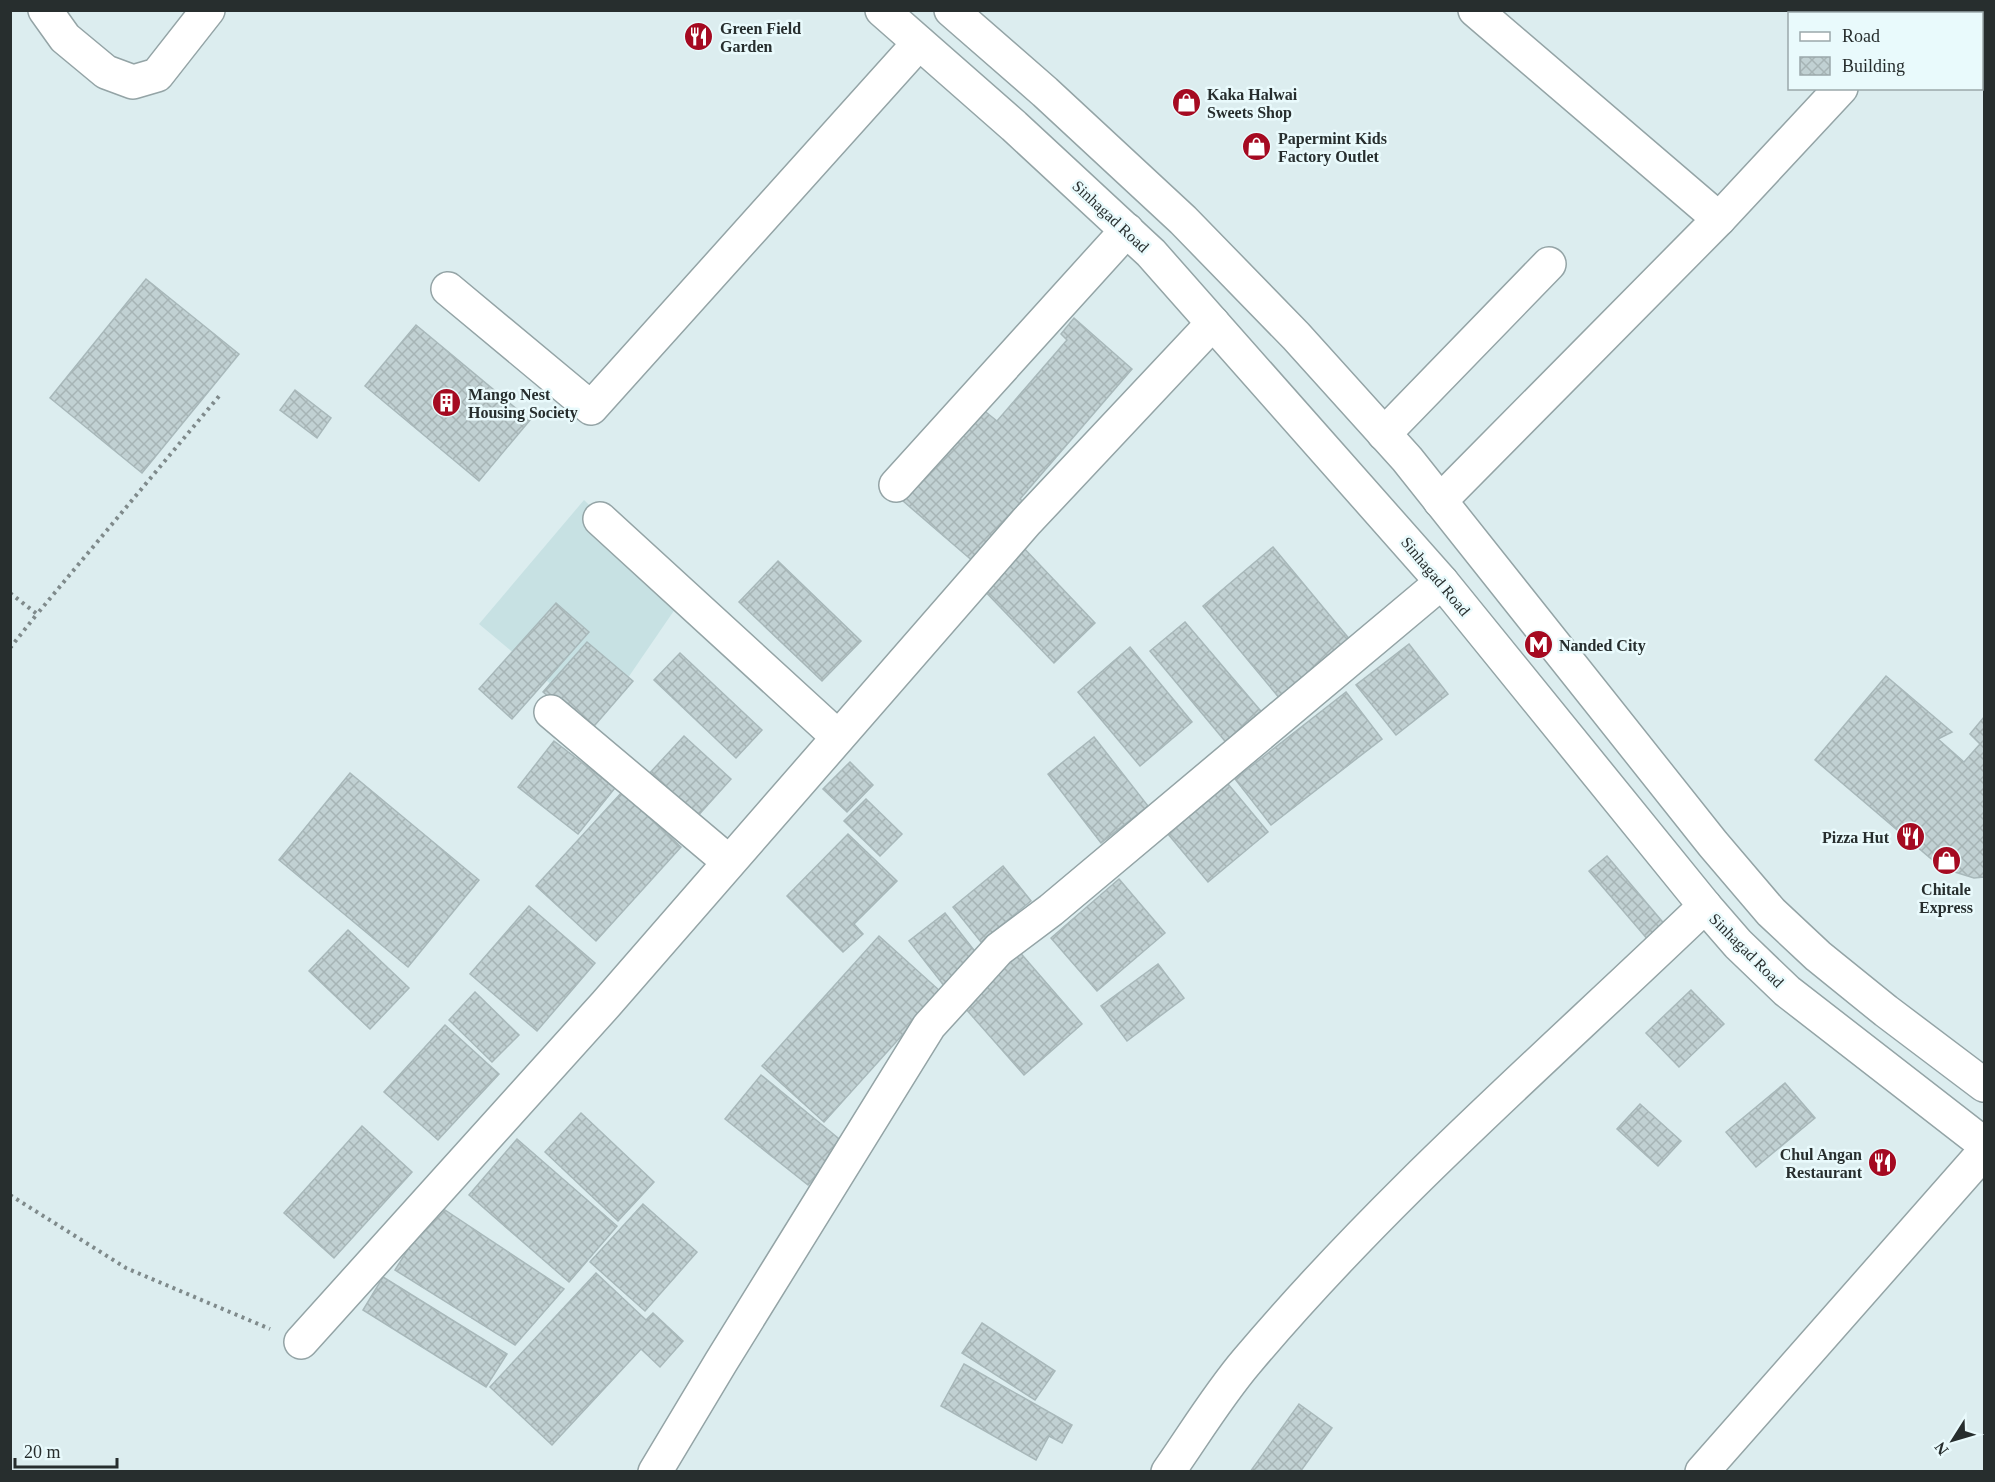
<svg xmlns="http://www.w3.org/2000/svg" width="1995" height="1482" font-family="Georgia,serif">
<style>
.built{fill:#c7e1e3}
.building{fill:url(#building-cross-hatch);stroke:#a8b8ba;stroke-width:1.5}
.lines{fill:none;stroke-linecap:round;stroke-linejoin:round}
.minor-casing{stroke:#94a4a6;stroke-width:36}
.major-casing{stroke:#94a4a6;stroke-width:36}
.path{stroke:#7f8a8b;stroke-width:4;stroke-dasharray:3 4.5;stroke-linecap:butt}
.minor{stroke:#fff;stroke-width:33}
.major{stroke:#fff;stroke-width:33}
.labels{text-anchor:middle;stroke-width:5;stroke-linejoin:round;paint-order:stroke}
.poi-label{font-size:16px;font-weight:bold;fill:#272e2e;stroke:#e9fafc;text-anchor:start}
.street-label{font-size:16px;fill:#272e2e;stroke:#e9fafc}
</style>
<defs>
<pattern id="building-cross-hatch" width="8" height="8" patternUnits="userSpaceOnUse" patternTransform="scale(1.5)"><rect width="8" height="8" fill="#c1d1d3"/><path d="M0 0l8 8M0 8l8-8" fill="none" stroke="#a6b4b5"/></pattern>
</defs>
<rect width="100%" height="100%" fill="#dcedef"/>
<polygon class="built" points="584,500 684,596 597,723 479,624"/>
<g class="building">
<polygon points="146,279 239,354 142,473 50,398"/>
<polygon points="1074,318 1132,369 1020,499 1026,504 975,563 903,501 982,409 997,421 1067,340 1061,334"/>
<polygon points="416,325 530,420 479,481 365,386"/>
<polygon points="295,390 331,418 317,438 280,410"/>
<polygon points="1019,543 1095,623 1054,663 977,583"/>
<polygon points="1273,547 1351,641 1281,700 1203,606"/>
<polygon points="778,561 861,641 822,681 739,602"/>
<polygon points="556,603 589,632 512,719 479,689"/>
<polygon points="1185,622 1265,716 1229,746 1150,651"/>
<polygon points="587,642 633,681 589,732 543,692"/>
<polygon points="1409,644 1448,694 1396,735 1356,685"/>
<polygon points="1130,647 1192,722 1140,766 1078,692"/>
<polygon points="680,653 762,730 736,758 654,680"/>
<polygon points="1886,676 1952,732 1938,739 1964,762 1980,744 1970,734 1984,717 1984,877 1974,878 1942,868 1815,760"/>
<polygon points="1346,692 1382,739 1271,825 1235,779"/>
<polygon points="684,736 731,779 695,819 647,776"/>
<polygon points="1094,737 1148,806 1101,843 1048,774"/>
<polygon points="554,741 615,788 578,834 518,787"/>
<polygon points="850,762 873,785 847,812 823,789"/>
<polygon points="350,773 479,880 408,967 279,860"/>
<polygon points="1228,784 1268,832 1208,882 1168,834"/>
<polygon points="622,792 681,847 596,941 536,886"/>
<polygon points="866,799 902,834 880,856 844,821"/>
<polygon points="848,834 897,881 854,924 863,934 843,952 787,896"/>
<polygon points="1607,856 1666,926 1649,941 1589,871"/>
<polygon points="1003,866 1031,901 981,942 953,907"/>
<polygon points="1119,879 1165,933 1097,991 1051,938"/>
<polygon points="529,906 595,963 537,1031 470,974"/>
<polygon points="945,913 981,959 945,987 909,941"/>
<polygon points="348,930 409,988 370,1029 309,971"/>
<polygon points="879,936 941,992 824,1122 762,1066"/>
<polygon points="1017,949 1082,1024 1024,1075 958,1000"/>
<polygon points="1158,964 1184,998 1127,1041 1101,1006"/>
<polygon points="1691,990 1724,1024 1679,1067 1646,1033"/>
<polygon points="475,992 519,1035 492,1062 449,1020"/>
<polygon points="445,1025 499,1074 438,1140 384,1092"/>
<polygon points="761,1075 843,1142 808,1185 725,1119"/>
<polygon points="1785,1083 1815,1118 1756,1167 1726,1132"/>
<polygon points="1640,1104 1681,1141 1658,1166 1617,1129"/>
<polygon points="581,1113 654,1182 618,1221 545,1152"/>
<polygon points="362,1126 412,1172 334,1258 284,1213"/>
<polygon points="517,1139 617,1226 569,1282 469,1195"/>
<polygon points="436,1204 564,1289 515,1345 395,1270"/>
<polygon points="643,1204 697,1252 645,1311 590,1262"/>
<polygon points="596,1273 646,1320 653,1313 683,1341 660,1367 641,1349 552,1445 490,1387"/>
<polygon points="383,1277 507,1354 486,1387 363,1310"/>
<polygon points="982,1323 1055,1371 1035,1400 962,1353"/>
<polygon points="964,1364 1072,1425 1062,1443 1049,1436 1036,1460 941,1406"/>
<polygon points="1299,1404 1332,1428 1300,1472 1250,1472"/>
</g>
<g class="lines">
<defs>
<g id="minor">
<polyline points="45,10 65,38 106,72 133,82 157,75 208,10"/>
<polyline points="1844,10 1847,14"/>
<polyline points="1719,219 1841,88"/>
<polyline points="448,289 591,408 919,43"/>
<polyline points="1384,434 1549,264"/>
<polyline points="896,485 1127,230"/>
<polyline points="1440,501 1719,219 1475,10"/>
<polyline points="600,519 838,737"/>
<polyline points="551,712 729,862"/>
<polyline points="301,1342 606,1004 1026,522 1213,323"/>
<polyline points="655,1472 721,1362 929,1026 999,949 1051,910 1442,582"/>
<path d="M1168 1472C1194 1435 1218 1395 1247 1361 1386 1196 1550 1055 1705 906"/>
<polyline points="1702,1472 1984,1152"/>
</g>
<g id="major">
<polyline points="882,10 1014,126 1151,253 1442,582 1705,906 1738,944 1787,991 1984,1144"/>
<polyline points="951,10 1045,92 1183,220 1296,336 1407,459 1713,844 1771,912 1818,956 1886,1011 1984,1085"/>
</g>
</defs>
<use href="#minor" class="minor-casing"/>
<use href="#major" class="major-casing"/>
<g class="path">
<polyline points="10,593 37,614 220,395"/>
<polyline points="10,648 37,614"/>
<polyline points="10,1195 126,1268 270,1329"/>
</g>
<use href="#minor" class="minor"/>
<use href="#major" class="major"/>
</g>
<defs>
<symbol id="restaurant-disc" viewBox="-11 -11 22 22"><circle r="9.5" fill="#a50a21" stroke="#e9fafc"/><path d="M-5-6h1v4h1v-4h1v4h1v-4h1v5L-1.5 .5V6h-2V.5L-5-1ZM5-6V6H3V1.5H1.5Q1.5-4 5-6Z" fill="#fff"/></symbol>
<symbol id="shop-disc" viewBox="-11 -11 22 22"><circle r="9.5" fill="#a50a21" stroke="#e9fafc"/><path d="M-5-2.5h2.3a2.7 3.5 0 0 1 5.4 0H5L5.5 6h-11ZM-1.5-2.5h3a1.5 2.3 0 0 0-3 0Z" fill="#fff"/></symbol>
<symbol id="building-disc" viewBox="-11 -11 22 22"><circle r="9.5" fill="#a50a21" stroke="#e9fafc"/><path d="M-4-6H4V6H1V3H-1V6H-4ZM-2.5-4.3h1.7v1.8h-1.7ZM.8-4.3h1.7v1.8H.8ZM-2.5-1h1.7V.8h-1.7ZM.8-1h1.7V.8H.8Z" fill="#fff"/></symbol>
<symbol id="metro-disc" viewBox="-11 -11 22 22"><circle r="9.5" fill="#a50a21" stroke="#e9fafc"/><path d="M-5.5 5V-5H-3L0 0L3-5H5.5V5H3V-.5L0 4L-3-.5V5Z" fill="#fff"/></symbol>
</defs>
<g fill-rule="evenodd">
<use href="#restaurant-disc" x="682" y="20" width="33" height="33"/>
<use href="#shop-disc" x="1170" y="86" width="33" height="33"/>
<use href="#shop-disc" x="1240" y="130" width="33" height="33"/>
<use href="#building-disc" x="430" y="386" width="33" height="33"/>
<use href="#metro-disc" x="1522" y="628" width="33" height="33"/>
<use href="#restaurant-disc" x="1894" y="820" width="33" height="33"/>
<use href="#shop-disc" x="1930" y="844" width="33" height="33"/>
<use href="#restaurant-disc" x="1866" y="1146" width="33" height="33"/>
</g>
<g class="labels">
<g class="poi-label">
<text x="720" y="34">Green Field<tspan x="720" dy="18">Garden</tspan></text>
<text x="1207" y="100">Kaka Halwai<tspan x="1207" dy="18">Sweets Shop</tspan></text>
<text x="1278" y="144">Papermint Kids<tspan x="1278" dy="18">Factory Outlet</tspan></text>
<text x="468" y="400">Mango Nest<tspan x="468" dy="18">Housing Society</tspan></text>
<text x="1559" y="651">Nanded City</text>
<text x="1889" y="843" text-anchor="end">Pizza Hut</text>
<text x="1946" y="895" text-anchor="middle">Chitale<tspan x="1946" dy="18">Express</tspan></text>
<text x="1862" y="1160" text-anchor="end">Chul Angan<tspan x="1862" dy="18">Restaurant</tspan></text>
</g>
<g class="street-label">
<text transform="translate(1111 216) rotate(43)" y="6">Sinhagad Road</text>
<text transform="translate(1436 576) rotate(50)" y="6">Sinhagad Road</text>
<text transform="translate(1747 950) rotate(45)" y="6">Sinhagad Road</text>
</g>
</g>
<rect width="1995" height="1482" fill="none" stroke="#272e2e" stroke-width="24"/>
<rect x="1788" y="12" width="195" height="78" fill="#e9fafc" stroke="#9ba8aa" stroke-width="1.5"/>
<rect x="1800" y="32" width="30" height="9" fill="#ffffff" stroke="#9ba8aa" stroke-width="1.5"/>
<text x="1842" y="42" font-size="18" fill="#272e2e">Road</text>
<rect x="1800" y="57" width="30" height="18" fill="url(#building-cross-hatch)" stroke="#9ba8aa" stroke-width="1.5"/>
<text x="1842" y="72" font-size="18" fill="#272e2e">Building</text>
<g transform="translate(1953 1440) rotate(233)" stroke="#e9fafc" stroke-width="4.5" paint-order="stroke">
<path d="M0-4.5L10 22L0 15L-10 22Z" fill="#272e2e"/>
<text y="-9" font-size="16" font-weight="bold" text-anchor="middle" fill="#272e2e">N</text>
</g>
<path d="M15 1458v9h102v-9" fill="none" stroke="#272e2e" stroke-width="3"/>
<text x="24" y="1458" font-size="18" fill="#272e2e" stroke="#e9fafc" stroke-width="4.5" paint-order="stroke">20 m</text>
</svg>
